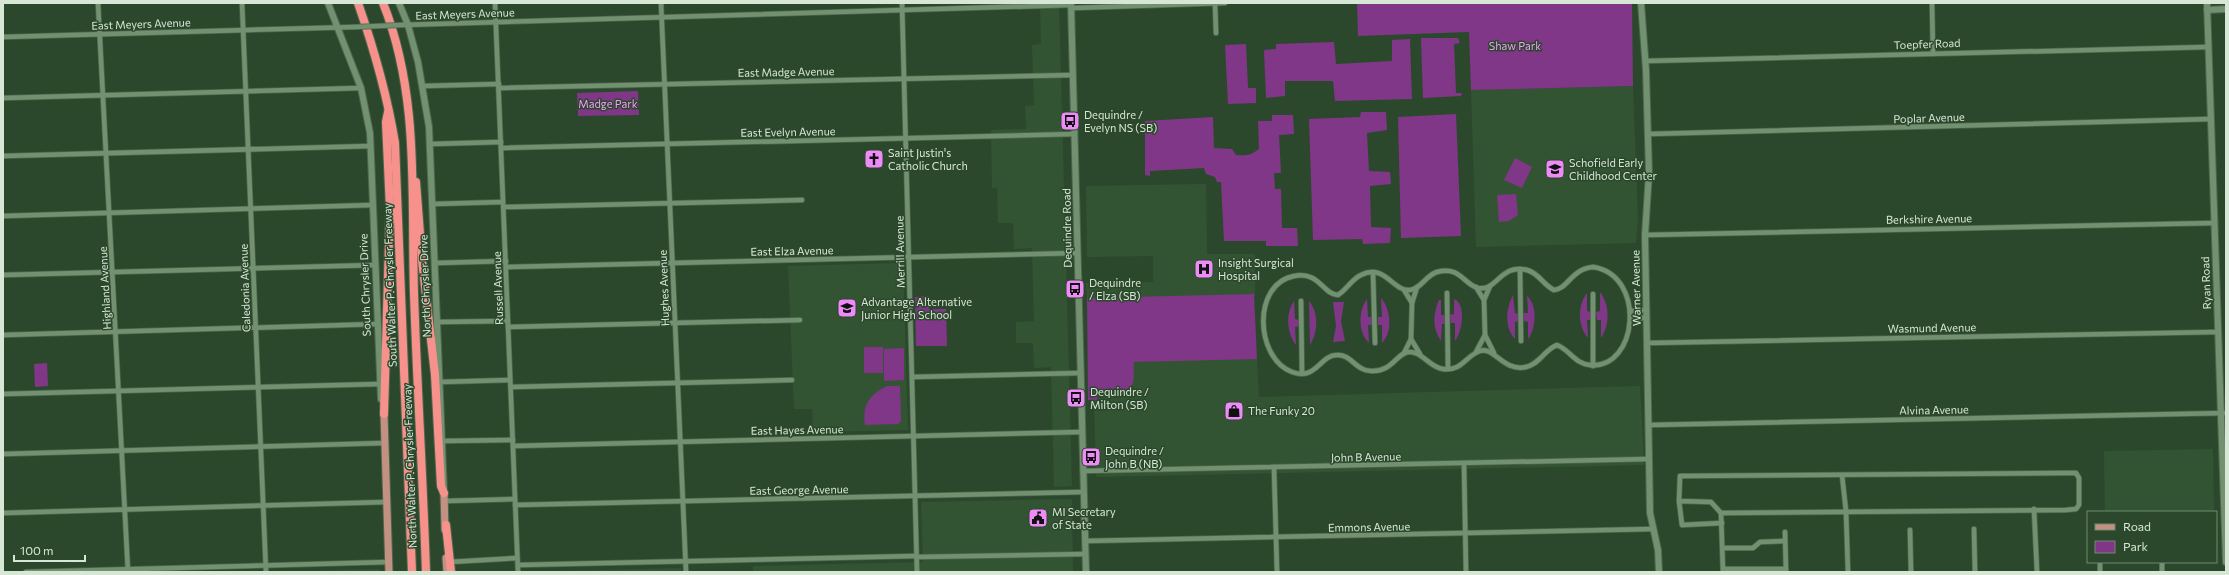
<svg xmlns="http://www.w3.org/2000/svg" width="2229" height="575" font-family="Commissioner,sans-serif">
<style>
.built{fill:#335432}
.green{fill:#803787}
.lines{fill:none;stroke-linecap:round;stroke-linejoin:round}
.street-casing{stroke:#4e664d;stroke-width:6}
.secondary-casing{stroke:#4e664d;stroke-width:8}
.primary-casing{stroke:#4e664d;stroke-width:9}
.highway-casing{stroke:#4e664d;stroke-width:10}
.street{stroke:#729171;stroke-width:4.5}
.secondary{stroke:#729171;stroke-width:6}
.primary{stroke:#c29181;stroke-width:7}
.highway{stroke:#f7918b;stroke-width:8}
.street-bridge-casing{stroke:#4e664d;stroke-width:6;stroke-linecap:butt}
.street-bridge{stroke:#729171;stroke-width:4.5}
.labels{text-anchor:middle;stroke-width:3;stroke-linejoin:round;paint-order:stroke}
.street-label{font-size:11px;fill:#d6e7d5;stroke:#2c482c}
.park-label{font-size:11px;fill:#f49ffc;stroke:#2c482c}
.poi-label{font-size:11px;fill:#d6e7d5;stroke:#2c482c;text-anchor:start}
</style>
<rect width="100%" height="100%" fill="#2c482c"/>
<g class="built">
<polygon points="1040,3 1059,3 1072,486 1054,487 1051,367 1034,368 1033,343 1016,343 1016,322 1034,321 1032,248 1014,249 1013,223 998,223 997,188 992,188 991,130 1026,129 1025,106 1034,105 1032,45 1041,44"/>
<polygon points="1633,86 1638,219 1636,243 1476,247 1471,90"/>
<polygon points="1206,184 1207,254 1255,254 1255,296 1087,299 1086,283 1153,282 1153,256 1087,257 1086,186"/>
<polygon points="903,263 908,430 813,432 812,409 794,409 788,266"/>
<polygon points="1213,359 1257,359 1259,397 1640,386 1644,465 1096,477 1094,399 1098,389 1124,390 1134,362"/>
<polygon points="2213,449 2214,512 2105,512 2104,451"/>
<polygon points="1072,499 1073,572 753,572 753,566 923,562 921,502"/>
<polygon points="681,568 681,572 524,572"/>
<polygon points="380,569 380,572 316,570"/>
</g>
<g class="green">
<polygon points="1357,3 1632,3 1633,86 1471,90 1469,32 1358,36"/>
<polygon points="1421,38 1458,38 1460,43 1454,44 1456,93 1462,93 1461,96 1423,98"/>
<polygon points="1410,39 1412,99 1335,101 1333,81 1285,81 1285,96 1266,98 1264,50 1276,49 1276,44 1334,42 1336,64 1392,61 1392,40"/>
<polygon points="1246,44 1248,88 1256,88 1256,103 1228,104 1225,45"/>
<polygon points="638,91 639,115 578,116 577,93"/>
<polygon points="1361,112 1386,112 1387,130 1367,133 1369,171 1390,172 1391,184 1370,186 1371,227 1391,228 1390,243 1363,244 1362,239 1313,240 1309,119 1360,117"/>
<polygon points="1456,114 1461,236 1401,238 1398,117"/>
<path d="M1272 115H1293L1294 134 1279 135 1281 173H1274L1275 189H1281L1282 228H1297L1298 246H1266V241H1224L1221 182H1217L1215 177 1206 174 1204 168 1150 171V176L1145 175V121L1213 117 1214 148 1232 149 1236 155C1247 156 1251 155 1259 149L1258 121H1272Z"/>
<polygon points="1515,158 1532,167 1522,188 1504,180"/>
<polygon points="1516,194 1518,215 1509,221 1499,222 1497,195"/>
<path d="M1600 292C1610 305 1610 325 1601 338V320H1597L1596 312 1600 311Z"/>
<path d="M1587 293V311L1592 312V320H1587L1588 338C1578 326 1577 306 1587 293Z"/>
<path d="M1254 294 1257 359 1134 362C1133 369 1135 379 1132 385 1128 395 1106 389 1098 389L1097 400H1088L1087 298Z"/>
<path d="M1513 295 1515 313 1519 314V321L1515 322V339C1504 327 1506 308 1513 295Z"/>
<polygon points="928,296 929,309 946,309 947,346 916,346 915,297"/>
<path d="M1527 296C1538 305 1536 329 1528 339V322L1524 321 1523 313H1528Z"/>
<path d="M1381 298C1391 309 1393 332 1382 343V325H1378V317H1382Z"/>
<path d="M1367 299 1368 317H1372V325H1368L1369 343C1358 332 1358 311 1367 299Z"/>
<path d="M1454 299C1467 304 1462 333 1455 341V323H1451L1450 315 1454 314Z"/>
<path d="M1439 300H1441V315H1445L1446 324H1442L1441 341C1432 328 1433 314 1439 300Z"/>
<path d="M1294 301 1295 319 1299 320 1300 326 1295 327 1296 345C1287 333 1285 314 1294 301Z"/>
<path d="M1309 301C1319 313 1318 332 1310 345Z"/>
<polygon points="1333,302 1344,302 1341,321 1345,341 1333,342 1336,326"/>
<rect x="864" y="347" width="19" height="26"/>
<polygon points="904,348 904,380 884,381 884,349"/>
<polygon points="47,363 48,386 35,387 34,364"/>
<path d="M887 386H900L901 421 898 424 865 425C862 405 869 395 887 386Z"/>
</g>
<g class="lines">
<defs>
<g id="street">
<polyline points="98,3 128,572"/>
<polyline points="242,3 266,572"/>
<polyline points="495,3 518,572"/>
<polyline points="661,3 686,572"/>
<polyline points="902,3 917,572"/>
<polyline points="1215,3 1216,33"/>
<polyline points="1932,3 1933,54"/>
<polyline points="1072,8 1225,3"/>
<polyline points="401,25 1071,5"/>
<polyline points="3,37 355,27"/>
<polyline points="1645,61 2208,47"/>
<polyline points="423,86 499,84"/>
<polyline points="499,88 1073,75"/>
<polyline points="3,98 361,88"/>
<polyline points="1648,134 2211,119"/>
<polyline points="431,144 501,142"/>
<polyline points="502,148 1075,134"/>
<polyline points="3,156 371,146"/>
<polyline points="433,204 503,202"/>
<polyline points="504,207 802,200"/>
<polyline points="3,216 373,205"/>
<polyline points="1645,235 2214,223"/>
<polyline points="436,263 506,261"/>
<polyline points="506,267 1078,253"/>
<path d="M1593 267C1647 275 1638 370 1590 365 1575 364 1570 350 1557 345 1545 349 1540 364 1526 367 1503 372 1494 346 1480 351 1465 356 1463 371 1443 369 1430 368 1422 351 1409 352 1396 353 1393 372 1371 371 1356 371 1351 354 1337 355 1320 355 1316 381 1292 372 1255 358 1252 284 1294 276 1320 271 1322 294 1338 295 1347 289 1352 279 1361 275 1385 263 1393 292 1410 290 1421 289 1426 275 1437 272 1461 266 1463 284 1478 288 1497 292 1500 263 1527 270 1539 273 1543 285 1554 290 1568 289 1571 269 1593 267Z"/>
<polyline points="1520,269 1521,341"/>
<polyline points="1373,273 1375,343"/>
<polyline points="3,275 376,265"/>
<polyline points="1417,287 1412,303 1411,339 1420,354"/>
<polyline points="1476,287 1484,300 1485,335 1494,353"/>
<polyline points="1404,290 1412,303"/>
<polyline points="1447,293 1448,369"/>
<polyline points="1593,294 1593,366"/>
<polyline points="1484,300 1490,286"/>
<polyline points="1301,301 1302,373"/>
<polyline points="1630,311 1645,310"/>
<polyline points="1631,318 1645,318"/>
<polyline points="438,322 508,321"/>
<polyline points="508,327 800,320"/>
<polyline points="3,335 378,324"/>
<polyline points="1647,343 2217,332"/>
<polyline points="1476,352 1485,335"/>
<polyline points="1404,353 1411,339"/>
<polyline points="912,377 1081,373"/>
<polyline points="440,382 510,380"/>
<polyline points="511,387 792,380"/>
<polyline points="3,394 380,384"/>
<polyline points="1649,425 2226,413"/>
<polyline points="443,441 513,440"/>
<polyline points="513,446 1082,432"/>
<polyline points="3,454 385,443"/>
<polyline points="1464,464 1466,572"/>
<polyline points="1274,468 1277,572"/>
<polyline points="1083,471 1649,459"/>
<polyline points="1842,475 1846,511 1848,572"/>
<polyline points="445,501 515,499"/>
<polyline points="1679,501 1711,502 1721,513 2066,510 2076,509 2079,505 2079,478 2076,473 2062,473 1680,476 1679,501 1682,525 1722,523"/>
<polyline points="515,505 1084,492"/>
<polyline points="2034,509 2037,572"/>
<polyline points="3,513 387,502"/>
<polyline points="1721,513 1723,572"/>
<polyline points="1974,529 1975,572"/>
<polyline points="1910,530 1911,572"/>
<polyline points="1785,532 1786,572"/>
<polyline points="1085,541 1653,529"/>
<polyline points="1723,548 1753,548 1760,542 1785,541"/>
<polyline points="916,557 1086,554"/>
<polyline points="449,562 517,558"/>
<polyline points="2100,562 2100,572"/>
<polyline points="2162,562 2162,572"/>
<polyline points="518,565 916,556"/>
<polyline points="1723,569 1786,569"/>
<polyline points="26,572 389,562"/>
</g>
<g id="secondary">
<polyline points="328,3 361,88 370,133 381,399"/>
<polyline points="399,3 408,25 418,62 429,127 444,493"/>
<polyline points="1071,3 1086,572"/>
<polyline points="1641,3 1646,70 1649,173 1645,235 1650,513 1658,550 1659,572"/>
<polyline points="2207,3 2226,562"/>
<polyline points="2207,10 2226,9"/>
</g>
<g id="primary">
<polyline points="384,414 389,572"/>
<polyline points="444,493 445,530"/>
<polyline points="446,558 447,572"/>
</g>
<g id="highway">
<path d="M358 3C374 49 387 94 395 143L412 572"/>
<path d="M383 3C420 95 411 196 414 293 417 386 423 479 426 572"/>
<polyline points="416,182 422,260 435,375 441,486 444,493"/>
<polyline points="384,414 390,209 386,122 388,112"/>
<polyline points="446,525 451,572"/>
</g>
</defs>
<use href="#street" class="street-casing"/>
<use href="#secondary" class="secondary-casing"/>
<use href="#primary" class="primary-casing"/>
<use href="#highway" class="highway-casing"/>
<use href="#street" class="street"/>
<use href="#secondary" class="secondary"/>
<use href="#primary" class="primary"/>
<use href="#highway" class="highway"/>
<defs>
<polyline id="street-bridge" points="355,27 401,25"/>
</defs>
<use href="#street-bridge" class="street-bridge-casing"/>
<use href="#street-bridge" class="street-bridge"/>
</g>
<defs>
<symbol id="bus-square" viewBox="-11 -11 22 22"><rect x="-9" y="-9" width="18" height="18" rx="4" fill="#ee8bf8" stroke="#2c482c"/><path d="M-5-6H5V4H4V6H2V4H-2V6H-4V4H-5ZM-3.5-4V0h7V-4ZM-3.5 1.2v1.5H-2V1.2ZM2 1.2v1.5H3.5V1.2Z" fill="#111"/></symbol>
<symbol id="church-square" viewBox="-11 -11 22 22"><rect x="-9" y="-9" width="18" height="18" rx="4" fill="#ee8bf8" stroke="#2c482c"/><path d="M-1.2-6h2.4v3.5h3.3v2.4h-3.3V6h-2.4V-.1h-3.3v-2.4h3.3Z" fill="#111"/></symbol>
<symbol id="school-square" viewBox="-11 -11 22 22"><rect x="-9" y="-9" width="18" height="18" rx="4" fill="#ee8bf8" stroke="#2c482c"/><path d="M0-5L7-2L0 1L-7-2ZM-4 1L0 2.5L4 1V4Q0 6-4 4Z" fill="#111"/></symbol>
<symbol id="hospital-square" viewBox="-11 -11 22 22"><rect x="-9" y="-9" width="18" height="18" rx="4" fill="#ee8bf8" stroke="#2c482c"/><path d="M-5-5h3v3.5h4V-5h3V5h-3V1.5h-4V5h-3Z" fill="#111"/></symbol>
<symbol id="shop-square" viewBox="-11 -11 22 22"><rect x="-9" y="-9" width="18" height="18" rx="4" fill="#ee8bf8" stroke="#2c482c"/><path d="M-5-2.5h2.3a2.7 3.5 0 0 1 5.4 0H5L5.5 6h-11ZM-1.5-2.5h3a1.5 2.3 0 0 0-3 0Z" fill="#111"/></symbol>
<symbol id="civic-square" viewBox="-11 -11 22 22"><rect x="-9" y="-9" width="18" height="18" rx="4" fill="#ee8bf8" stroke="#2c482c"/><path d="M-.6-6.5H3V-4.5H.6V-3L4-1V1h2V6H-6V1h2V-1L-.6-3ZM-1.2 2.5V6h2.4V2.5Z" fill="#111"/></symbol>
</defs>
<g fill-rule="evenodd">
<use href="#bus-square" x="1059" y="110" width="22" height="22"/>
<use href="#church-square" x="863" y="148" width="22" height="22"/>
<use href="#school-square" x="1544" y="158" width="22" height="22"/>
<use href="#hospital-square" x="1193" y="258" width="22" height="22"/>
<use href="#bus-square" x="1064" y="278" width="22" height="22"/>
<use href="#school-square" x="836" y="297" width="22" height="22"/>
<use href="#bus-square" x="1065" y="387" width="22" height="22"/>
<use href="#shop-square" x="1223" y="400" width="22" height="22"/>
<use href="#bus-square" x="1080" y="446" width="22" height="22"/>
<use href="#civic-square" x="1027" y="507" width="22" height="22"/>
</g>
<g class="labels">
<g class="street-label">
<text transform="translate(465 14) rotate(-2)" y="4">East Meyers Avenue</text>
<text transform="translate(141 24) rotate(-2)" y="4">East Meyers Avenue</text>
<text transform="translate(1927 44) rotate(-2)" y="4">Toepfer Road</text>
<text transform="translate(786 72) rotate(-1)" y="4">East Madge Avenue</text>
<text transform="translate(1929 118) rotate(-2)" y="4">Poplar Avenue</text>
<text transform="translate(788 132) rotate(-1)" y="4">East Evelyn Avenue</text>
<text transform="translate(1929 219) rotate(-1)" y="4">Berkshire Avenue</text>
<text transform="translate(1067 228) rotate(-91)" y="4">Dequindre Road</text>
<text transform="translate(792 251) rotate(-1)" y="4">East Elza Avenue</text>
<text transform="translate(900 252) rotate(-91)" y="4">Merrill Avenue</text>
<text transform="translate(2206 283) rotate(-92)" y="4">Ryan Road</text>
<text transform="translate(365 285) rotate(-92)" y="4">South Chrysler Drive</text>
<text transform="translate(390 285) rotate(-92)" y="4">South Walter P. Chrysler Freeway</text>
<text transform="translate(425 286) rotate(-92)" y="4">North Chrysler Drive</text>
<text transform="translate(105 288) rotate(-93)" y="4">Highland Avenue</text>
<text transform="translate(245 288) rotate(-92)" y="4">Caledonia Avenue</text>
<text transform="translate(498 288) rotate(-92)" y="4">Russell Avenue</text>
<text transform="translate(664 288) rotate(-92)" y="4">Hughes Avenue</text>
<text transform="translate(1636 288) rotate(-91)" y="4">Warner Avenue</text>
<text transform="translate(1932 328) rotate(-1)" y="4">Wasmund Avenue</text>
<text transform="translate(1934 410) rotate(-1)" y="4">Alvina Avenue</text>
<text transform="translate(797 430) rotate(-1)" y="4">East Hayes Avenue</text>
<text transform="translate(1366 457) rotate(-1)" y="4">John B Avenue</text>
<text transform="translate(410 466) rotate(-92)" y="4">North Walter P. Chrysler Freeway</text>
<text transform="translate(799 490) rotate(-1)" y="4">East George Avenue</text>
<text transform="translate(1369 527) rotate(-1)" y="4">Emmons Avenue</text>
</g>
<g class="park-label">
<text x="1515" y="50">Shaw Park</text>
<text x="608" y="108">Madge Park</text>
</g>
<g class="poi-label">
<text x="1084" y="119">Dequindre /<tspan x="1084" dy="13">Evelyn NS (SB)</tspan></text>
<text x="888" y="157">Saint Justin's<tspan x="888" dy="13">Catholic Church</tspan></text>
<text x="1569" y="167">Schofield Early<tspan x="1569" dy="13">Childhood Center</tspan></text>
<text x="1218" y="267">Insight Surgical<tspan x="1218" dy="13">Hospital</tspan></text>
<text x="1089" y="287">Dequindre<tspan x="1089" dy="13">/ Elza (SB)</tspan></text>
<text x="861" y="306">Advantage Alternative<tspan x="861" dy="13">Junior High School</tspan></text>
<text x="1090" y="396">Dequindre /<tspan x="1090" dy="13">Milton (SB)</tspan></text>
<text x="1248" y="415">The Funky 20</text>
<text x="1105" y="455">Dequindre /<tspan x="1105" dy="13">John B (NB)</tspan></text>
<text x="1052" y="516">MI Secretary<tspan x="1052" dy="13">of State</tspan></text>
</g>
</g>
<rect width="2229" height="575" fill="none" stroke="#d6e7d5" stroke-width="8"/>
<rect x="2087" y="511" width="130" height="52" fill="#2c482c" stroke="#708870"/>
<rect x="2095" y="524" width="20" height="6" fill="#c29181" stroke="#708870"/>
<text x="2123" y="531" font-size="12" fill="#d6e7d5">Road</text>
<rect x="2095" y="541" width="20" height="12" fill="#803787" stroke="#708870"/>
<text x="2123" y="551" font-size="12" fill="#d6e7d5">Park</text>
<path d="M14 555v6h71v-6" fill="none" stroke="#d6e7d5" stroke-width="2"/>
<text x="20" y="555" font-size="12" fill="#d6e7d5" stroke="#2c482c" stroke-width="3" paint-order="stroke">100 m</text>
</svg>
